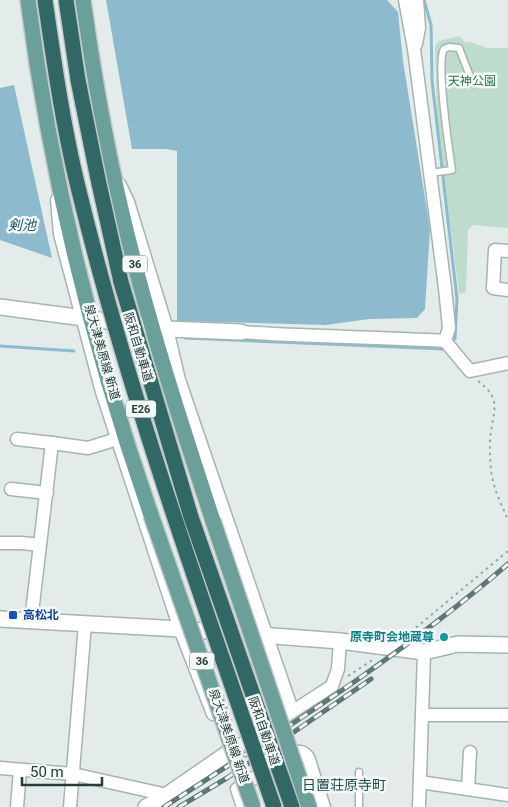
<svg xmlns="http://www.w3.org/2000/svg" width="508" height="807" font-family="Roboto,'Noto Sans JP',sans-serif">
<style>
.green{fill:#bddccb}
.water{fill:#8ebace}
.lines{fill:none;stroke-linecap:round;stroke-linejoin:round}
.stream{stroke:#8ebace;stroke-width:3}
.service-casing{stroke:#a6b4b2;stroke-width:9}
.minor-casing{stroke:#a6b4b2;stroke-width:15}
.tertiary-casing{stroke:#a6b4b2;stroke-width:18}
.primary-casing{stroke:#c2c9c8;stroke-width:18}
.path{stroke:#85aea8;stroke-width:2;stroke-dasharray:2.5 4;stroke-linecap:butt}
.service{stroke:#fff;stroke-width:6}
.minor{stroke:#fff;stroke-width:12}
.tertiary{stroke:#fff;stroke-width:15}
.primary{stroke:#6a9f9a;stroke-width:15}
.rail-casing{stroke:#5e7875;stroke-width:5}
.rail{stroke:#f4f9f7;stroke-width:3;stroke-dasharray:9;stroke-linecap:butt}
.primary-bridge-casing{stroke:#c2c9c8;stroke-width:18;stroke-linecap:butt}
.motorway-bridge-casing{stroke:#c2c9c8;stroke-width:18;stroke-linecap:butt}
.primary-bridge{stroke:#6a9f9a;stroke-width:15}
.motorway-bridge{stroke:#316765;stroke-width:15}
.transit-dot{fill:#1a4fb4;stroke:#f4f9f7;stroke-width:2}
.culture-dot{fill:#0f9aa8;stroke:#f4f9f7;stroke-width:2}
.labels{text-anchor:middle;stroke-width:5;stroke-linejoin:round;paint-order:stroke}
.shield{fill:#f4f9f7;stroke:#627573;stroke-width:1}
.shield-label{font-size:11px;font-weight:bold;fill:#243d3a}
.park-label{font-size:12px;fill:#307254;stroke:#f4f9f7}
.street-label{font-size:12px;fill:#243d3a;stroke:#f4f9f7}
.transit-label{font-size:12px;font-weight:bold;fill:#164399;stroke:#f4f9f7;text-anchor:start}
.culture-label{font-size:12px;font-weight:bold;fill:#0d838f;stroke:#f4f9f7;text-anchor:end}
.water-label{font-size:14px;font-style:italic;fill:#215a76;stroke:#f4f9f7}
.neighbourhood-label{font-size:14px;fill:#204e4a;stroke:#f4f9f7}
</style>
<rect width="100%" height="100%" fill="#e3ecea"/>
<polygon class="green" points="459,36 466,43 470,42 487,48 508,48 508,228 473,225 468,230 466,292 459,294 437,119 435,46 439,41"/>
<g class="water">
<polygon points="106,0 387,0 398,12 403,61 430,229 425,309 417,318 369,319 326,325 177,321 177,151 167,149 132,149"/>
<polygon points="14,85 52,258 0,240 0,88"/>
</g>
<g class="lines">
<g class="stream">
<polyline points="424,0 431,25 432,81 457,299 455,339"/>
<polyline points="185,338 444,349"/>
<polyline points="0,346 74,351"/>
</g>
<defs>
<g id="service">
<path d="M430 173 452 170C449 150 436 62 444 49L449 47 459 48 473 84"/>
<polyline points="359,807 359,772"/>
</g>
<g id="minor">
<polyline points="405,0 414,49 445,288 449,328 445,341"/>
<polyline points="416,44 419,28 417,0"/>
<polyline points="120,185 128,202 167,329 179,380 292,710"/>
<polyline points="57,200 60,234 102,392 180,629 213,714"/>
<polyline points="508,251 495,250 493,288 508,290"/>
<path d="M241 332C309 337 377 337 445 341L470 371 508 363"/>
<polyline points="17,439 52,443"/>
<polyline points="11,489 47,493"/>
<polyline points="0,543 22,543 40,545"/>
<polyline points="31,621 52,443 88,448 117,439"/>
<polyline points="422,715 508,715"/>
<polyline points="227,751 228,753 332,686 338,669 340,641"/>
<polyline points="0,768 73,774 167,795"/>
<polyline points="420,782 508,795"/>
<polyline points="468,789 470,752"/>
<polyline points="17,807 20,770"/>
<polyline points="70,807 85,624"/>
<path d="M243 807 237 789 292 753C300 751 303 751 308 757L324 807"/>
<polyline points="419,807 424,652"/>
</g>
<g id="tertiary">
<polyline points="0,307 167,329 241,332"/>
<polyline points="0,619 180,629 340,641 424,652 458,644 508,645"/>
<polyline points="146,807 167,795 228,753"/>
</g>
<g id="primary">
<path d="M28 0C50 173 94 351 151 515"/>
<path d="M83 0C91 56 100 112 112 168 137 288 175 405 213 521"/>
</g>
</defs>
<use href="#service" class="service-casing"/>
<use href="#minor" class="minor-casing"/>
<use href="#tertiary" class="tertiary-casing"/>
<use href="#primary" class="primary-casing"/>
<g class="path">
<path d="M478 381C500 398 495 407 491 431 489 444 490 457 491 470 493 488 501 504 508 520"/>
<polyline points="406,636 508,551"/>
<polyline points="348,676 374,659"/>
</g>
<use href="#service" class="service"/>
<use href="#minor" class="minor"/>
<use href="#tertiary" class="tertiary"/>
<use href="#primary" class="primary"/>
<defs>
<g id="rail">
<path d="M164 807C283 730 400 657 508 564"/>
<polyline points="179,807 227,778 371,679"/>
</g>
</defs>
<use href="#rail" class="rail-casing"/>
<use href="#rail" class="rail"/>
<defs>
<g id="primary-bridge">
<polyline points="151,515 253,807"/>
<polyline points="213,521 309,807"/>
</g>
<g id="motorway-bridge">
<path d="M45 0C54 62 63 126 78 187 129 398 203 602 274 807"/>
<polyline points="66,0 78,80 98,179 121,282 191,517 292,807"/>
</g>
</defs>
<use href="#primary-bridge" class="primary-bridge-casing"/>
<use href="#motorway-bridge" class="motorway-bridge-casing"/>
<use href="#primary-bridge" class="primary-bridge"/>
<use href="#motorway-bridge" class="motorway-bridge"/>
</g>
<rect class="transit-dot" x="8" y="610" width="10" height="10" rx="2.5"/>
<circle class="culture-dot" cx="444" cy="637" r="5"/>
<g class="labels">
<g class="shield">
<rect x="122.5" y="255.5" width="25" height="17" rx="4"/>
<rect x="126" y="400.5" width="30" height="17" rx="4"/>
<rect x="189.5" y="652.5" width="25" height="17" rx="4"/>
</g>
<g class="shield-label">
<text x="135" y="268">36</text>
<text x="141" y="413">E26</text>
<text x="202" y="665">36</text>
</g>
<g class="park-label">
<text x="472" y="85">天神公園</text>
</g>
<g class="street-label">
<text transform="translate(138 347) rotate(73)" y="4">阪和自動車道</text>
<text transform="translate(102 352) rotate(74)" y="4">泉大津美原線 新道</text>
<text transform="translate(264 731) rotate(71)" y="4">阪和自動車道</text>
<text transform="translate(229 736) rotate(71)" y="4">泉大津美原線 新道</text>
</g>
<g class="transit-label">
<text x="23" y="619">高松北</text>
</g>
<g class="culture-label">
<text x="434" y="641">原寺町会地蔵尊</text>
</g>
<g class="water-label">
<text x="22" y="230">剣池</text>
</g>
<g class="neighbourhood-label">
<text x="344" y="790">日置荘原寺町</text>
</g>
</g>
<path d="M22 777v8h80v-8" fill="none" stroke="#243d3a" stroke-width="2.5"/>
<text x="30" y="777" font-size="15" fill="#243d3a" stroke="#f4f9f7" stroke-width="4" paint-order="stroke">50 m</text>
</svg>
